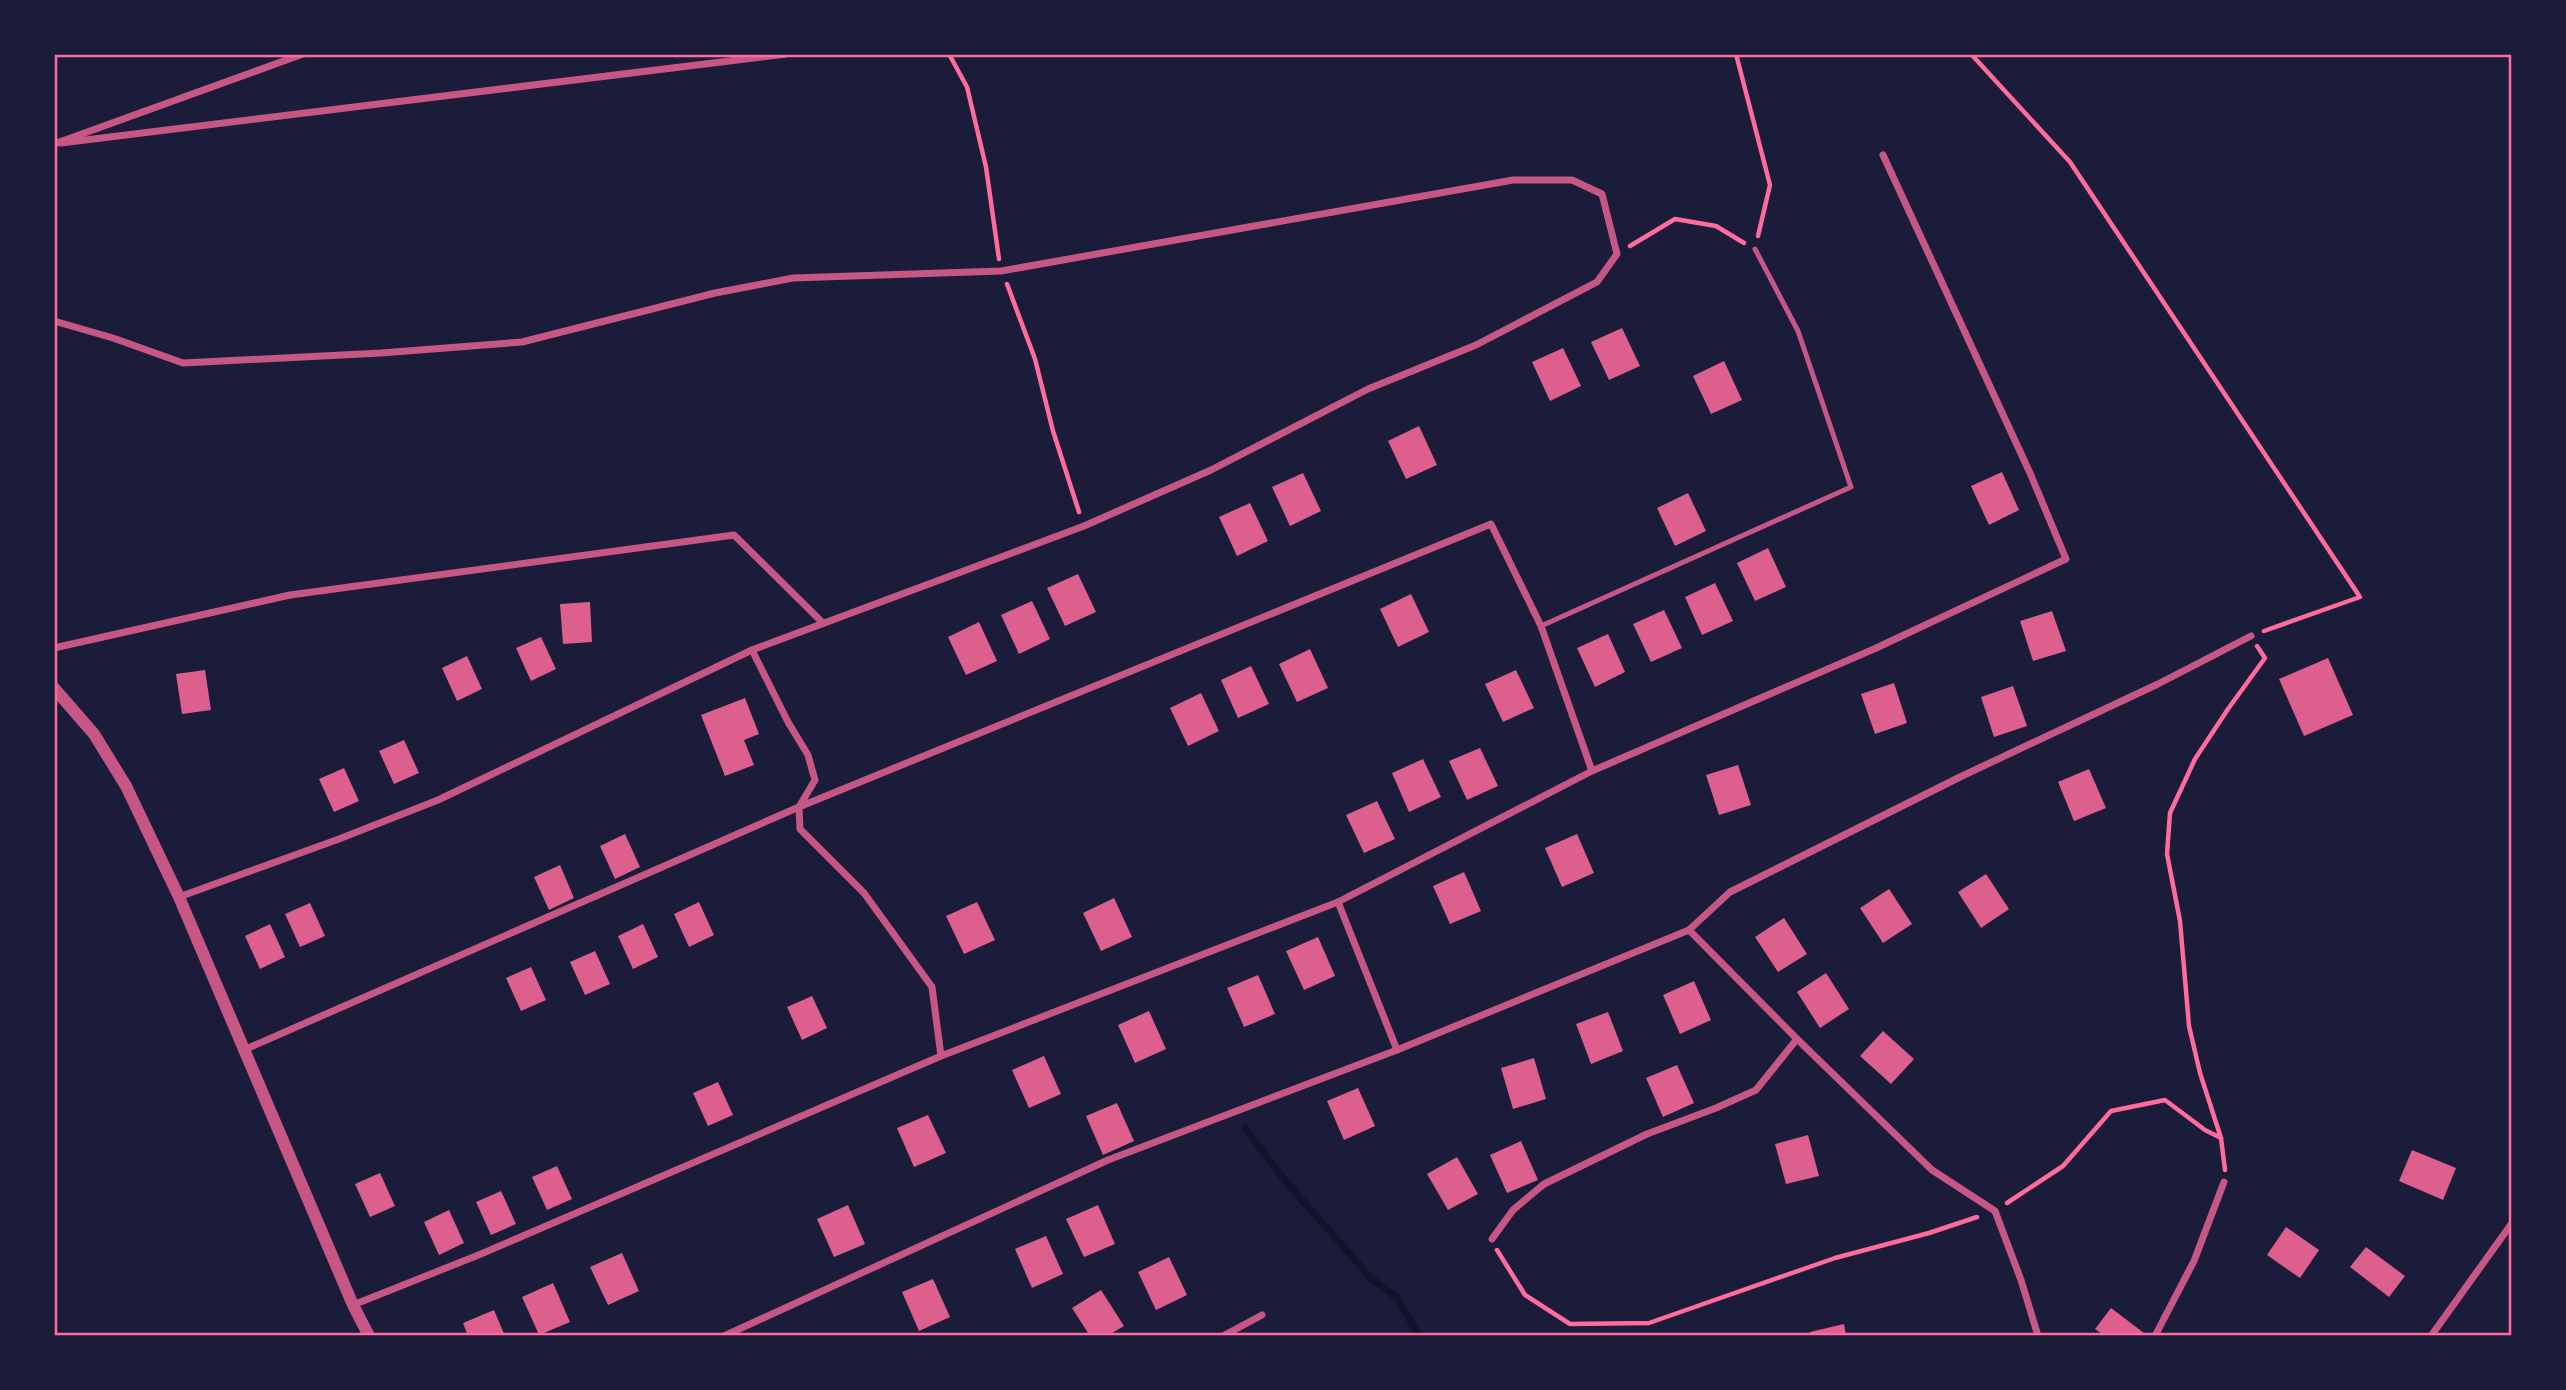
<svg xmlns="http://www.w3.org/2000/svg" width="2566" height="1390" font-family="Spectral,serif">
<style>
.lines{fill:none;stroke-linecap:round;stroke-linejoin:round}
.stream{stroke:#12122b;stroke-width:7}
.building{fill:#dd5f8e}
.path{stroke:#ff6b9d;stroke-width:4.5}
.service{stroke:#c65784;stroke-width:5}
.minor{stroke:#c65784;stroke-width:7}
.tertiary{stroke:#c65784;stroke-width:12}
.neatline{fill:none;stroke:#ff6b9d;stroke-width:2.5}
</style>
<rect width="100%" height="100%" fill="#1b1b3a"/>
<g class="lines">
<polyline class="stream" points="1245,1128 1283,1178 1370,1277 1398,1299 1419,1336"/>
</g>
<g class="building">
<polygon points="1622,328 1640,366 1609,380 1591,342"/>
<polygon points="1563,348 1581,386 1550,401 1532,362"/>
<polygon points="1724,361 1742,400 1711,414 1693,376"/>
<polygon points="1419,426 1437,465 1406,479 1388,441"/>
<polygon points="2002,472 2019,510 1989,525 1971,486"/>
<polygon points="1303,473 1321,511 1290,526 1272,487"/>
<polygon points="1688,493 1706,531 1675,546 1657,508"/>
<polygon points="1250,503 1268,541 1237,556 1219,517"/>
<polygon points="1768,548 1786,587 1755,601 1737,563"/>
<polygon points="1078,574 1096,612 1065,626 1047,588"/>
<polygon points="1715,583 1733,621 1702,635 1685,597"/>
<polygon points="1411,594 1429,632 1398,647 1380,609"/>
<polygon points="1032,601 1050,639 1019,654 1001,615"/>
<polygon points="590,602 592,642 563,644 560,604"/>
<polygon points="1664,610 1682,648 1651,662 1633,624"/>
<polygon points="2052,611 2066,651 2033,661 2020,621"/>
<polygon points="979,622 997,661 966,675 948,637"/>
<polygon points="1608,634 1625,672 1595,687 1577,648"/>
<polygon points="541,637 556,669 531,681 516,648"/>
<polygon points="1310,649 1328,688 1297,702 1279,664"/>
<polygon points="467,656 482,689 457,701 442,668"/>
<polygon points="2328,658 2353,715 2304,736 2279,679"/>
<polygon points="1251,666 1269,704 1238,718 1221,680"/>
<polygon points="205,670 211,710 182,714 176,674"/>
<polygon points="1516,670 1534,708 1503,722 1485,684"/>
<polygon points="1894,683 1907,723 1875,734 1861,694"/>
<polygon points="2013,686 2027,726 1994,737 1981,697"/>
<polygon points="1201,693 1219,731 1188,746 1170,708"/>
<polygon points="745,698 759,734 744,740 754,765 725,776 701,715"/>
<polygon points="404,740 419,773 394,784 379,751"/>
<polygon points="1480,748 1498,786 1467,800 1449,761"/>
<polygon points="1423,759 1441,797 1409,812 1392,773"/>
<polygon points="1738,765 1751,805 1719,815 1706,775"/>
<polygon points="344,768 359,801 334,812 319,779"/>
<polygon points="2089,769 2106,808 2074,821 2058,782"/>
<polygon points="1377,801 1395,839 1364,853 1346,815"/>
<polygon points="625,834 640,867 615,879 600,846"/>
<polygon points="1577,834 1594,873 1562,887 1545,848"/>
<polygon points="560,865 574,898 549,910 534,877"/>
<polygon points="1464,872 1481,911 1450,924 1433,886"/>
<polygon points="1986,874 2009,909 1981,928 1958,892"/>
<polygon points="1889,889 1912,924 1883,943 1860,908"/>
<polygon points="1114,898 1132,937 1101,951 1083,913"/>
<polygon points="699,902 714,935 689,947 674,914"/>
<polygon points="977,902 995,940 964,954 946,916"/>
<polygon points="310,903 325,936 300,947 285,914"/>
<polygon points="1784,918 1807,954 1778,972 1755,937"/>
<polygon points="270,924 285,957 260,969 245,936"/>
<polygon points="643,924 658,957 633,969 618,936"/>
<polygon points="1318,937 1335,976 1304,990 1286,951"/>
<polygon points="595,951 610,984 585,995 570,962"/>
<polygon points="531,967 546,1000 521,1011 506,978"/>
<polygon points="1826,973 1849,1009 1820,1028 1797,992"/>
<polygon points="1258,975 1275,1014 1244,1027 1227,988"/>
<polygon points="1694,981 1711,1020 1680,1034 1663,995"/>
<polygon points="812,996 827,1028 802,1040 787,1007"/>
<polygon points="1149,1011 1166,1049 1135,1063 1118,1025"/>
<polygon points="1608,1012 1623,1051 1591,1064 1576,1024"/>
<polygon points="1883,1031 1914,1059 1891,1084 1860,1056"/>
<polygon points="1044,1056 1061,1094 1029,1108 1012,1070"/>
<polygon points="1534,1058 1546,1099 1513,1109 1501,1068"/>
<polygon points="1677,1065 1694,1103 1663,1117 1646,1078"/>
<polygon points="718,1082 733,1115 708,1126 693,1093"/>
<polygon points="1358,1088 1375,1126 1344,1140 1327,1101"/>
<polygon points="1117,1103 1134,1141 1103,1155 1086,1116"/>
<polygon points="928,1115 946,1153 914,1167 897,1128"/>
<polygon points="1808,1135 1819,1176 1786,1184 1775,1144"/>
<polygon points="1521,1141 1538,1180 1507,1193 1490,1155"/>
<polygon points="2412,1150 2456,1168 2443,1200 2399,1181"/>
<polygon points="1457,1157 1478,1194 1448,1210 1427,1174"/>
<polygon points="557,1166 572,1199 547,1210 532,1177"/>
<polygon points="380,1173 395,1206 370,1217 355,1184"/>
<polygon points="501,1191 516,1224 491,1235 476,1202"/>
<polygon points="848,1205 865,1244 834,1257 817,1219"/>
<polygon points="1098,1205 1115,1244 1084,1257 1066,1219"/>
<polygon points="449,1210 464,1243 439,1255 424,1222"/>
<polygon points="2286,1227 2319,1250 2300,1278 2267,1255"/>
<polygon points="1046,1236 1063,1274 1032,1288 1015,1249"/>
<polygon points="2366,1247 2405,1276 2389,1297 2350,1267"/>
<polygon points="622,1253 639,1291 608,1305 590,1267"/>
<polygon points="1169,1257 1187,1295 1156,1310 1138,1272"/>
<polygon points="933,1279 950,1317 919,1331 902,1292"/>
<polygon points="553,1283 570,1322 539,1335 522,1297"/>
<polygon points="1101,1290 1124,1326 1107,1336 1090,1336 1072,1308"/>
<polygon points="2111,1308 2148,1336 2105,1336 2095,1329"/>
<polygon points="494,1310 505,1336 468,1336 463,1323"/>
<polygon points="1844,1324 1846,1336 1811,1336 1810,1332"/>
</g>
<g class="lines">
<g class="path">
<polyline points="949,54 967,87 986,167 999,259"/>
<polyline points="1736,54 1770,185 1758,236"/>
<polyline points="1971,54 2070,162 2360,597 2264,631"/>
<polyline points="1630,246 1675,219 1716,226 1744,243"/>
<polyline points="1007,284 1035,359 1053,431 1079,512"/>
<polyline points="2221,1138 2200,1073 2189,1026 2180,921 2167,854 2170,813 2195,759 2228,709 2265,658 2257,646"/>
<polyline points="2007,1203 2063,1166 2111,1111 2165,1100 2205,1130 2221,1138 2225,1170"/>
<polyline points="1497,1250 1525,1295 1570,1324 1649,1323 1835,1258 1929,1233 1977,1217"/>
</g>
<polyline class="service" points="1541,626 1851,487 1798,331 1755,249"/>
<g class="minor">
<polyline points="61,143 786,54"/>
<polyline points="54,144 303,54"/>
<polyline points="54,321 113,338 183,363 381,353 522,342 715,293 793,278 1001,271 1513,180 1572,180 1602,194 1617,254 1597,282 1476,345 1368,389 1211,470 1084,526 752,650 438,800 339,839 179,897"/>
<polyline points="54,648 290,595 734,535 823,623"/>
<polyline points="752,650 788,722 808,755 815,780 799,807 800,829 864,893 932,987 941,1056"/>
<polyline points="1338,902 1397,1050"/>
<polyline points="1689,930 1797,1039 1932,1170 1995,1211 2021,1280 2038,1336"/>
<polyline points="246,1049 799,807 1491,524 1541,626 1592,771"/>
<polyline points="1492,1239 1513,1210 1544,1184 1647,1134 1716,1108 1756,1090 1797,1039"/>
<polyline points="353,1305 481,1254 941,1056 1338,902 1592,771 1874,649 2066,559 2030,473 1883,155"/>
<polyline points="724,1336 1108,1160 1397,1050 1689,930 1730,892 1962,776 2158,684 2251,636"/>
<polyline points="1223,1336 1262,1315"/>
<polyline points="2155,1336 2194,1261 2224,1182"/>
<polyline points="2431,1336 2512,1223"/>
</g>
<polyline class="tertiary" points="54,688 94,734 126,786 179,897 353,1305 369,1336"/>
</g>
<rect width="2566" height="1390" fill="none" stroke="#1b1b3a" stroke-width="112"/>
<rect x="56" y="56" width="2454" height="1278" class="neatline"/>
</svg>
